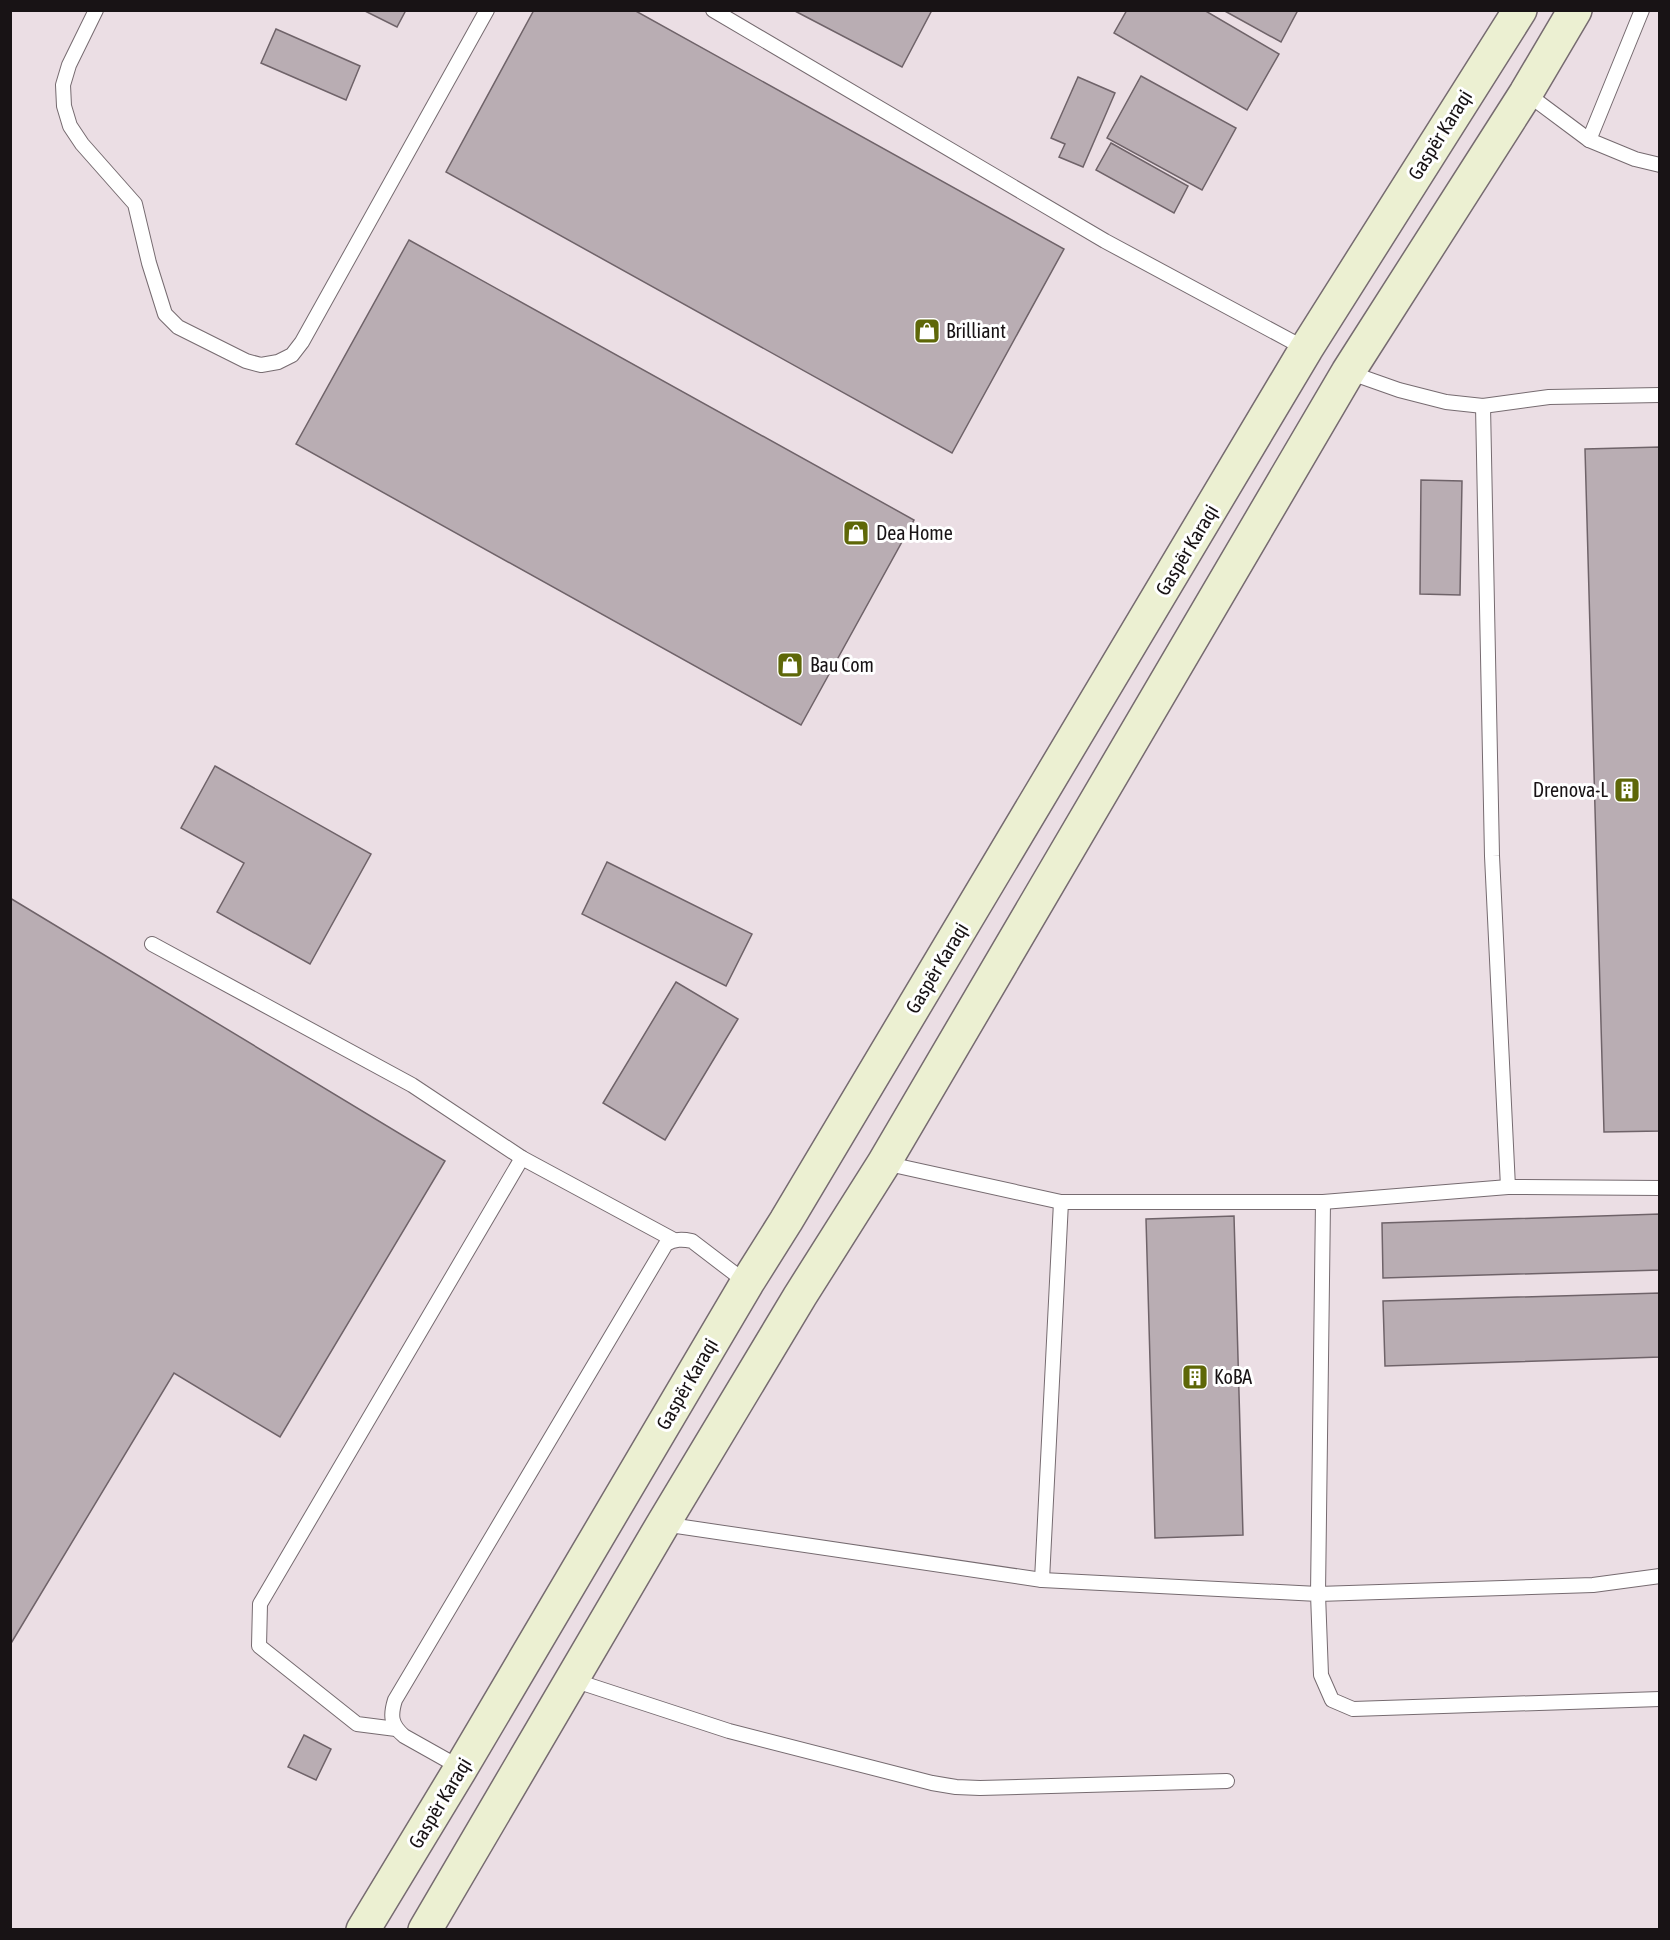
<svg xmlns="http://www.w3.org/2000/svg" width="1670" height="1940" font-family="'Asap Condensed',sans-serif">
<style>
.building{fill:#b9adb3;stroke:#6f6369;stroke-width:1.5}
.lines{fill:none;stroke-linecap:round;stroke-linejoin:round}
.lane-casing{stroke:#766b70;stroke-width:16}
.secondary-casing{stroke:#766b70;stroke-width:36}
.lane{stroke:#fff;stroke-width:14}
.secondary{stroke:#ecf0d2;stroke-width:33}
.labels{text-anchor:middle;stroke-width:6;stroke-linejoin:round;paint-order:stroke}
.street-label{font-size:20px;fill:#181315;stroke:#fff}
.poi-label{font-size:20px;fill:#181315;stroke:#fff;text-anchor:start}
</style>
<rect width="100%" height="100%" fill="#ebdee4"/>
<g class="building">
<polygon points="363,10 406,10 397,27"/>
<polygon points="534,10 634,10 1064,249 952,453 446,172"/>
<polygon points="793,10 932,10 902,67"/>
<polygon points="1127,10 1204,10 1279,54 1247,110 1114,33"/>
<polygon points="1223,10 1298,10 1281,42"/>
<polygon points="276,29 360,66 346,100 261,63"/>
<polygon points="1141,76 1236,128 1202,190 1107,138"/>
<polygon points="1078,77 1115,93 1083,167 1059,157 1065,144 1051,138"/>
<polygon points="1111,143 1188,186 1174,213 1096,170"/>
<polygon points="409,240 914,520 801,725 296,444"/>
<polygon points="1660,447 1660,1131 1604,1132 1585,449"/>
<polygon points="1421,480 1462,481 1460,595 1420,594"/>
<polygon points="215,766 371,854 310,964 217,912 244,863 181,828"/>
<polygon points="607,862 752,934 726,986 582,914"/>
<polygon points="10,898 445,1161 280,1437 174,1373 10,1645"/>
<polygon points="676,982 738,1019 665,1140 603,1103"/>
<polygon points="1660,1214 1660,1270 1383,1278 1382,1223"/>
<polygon points="1234,1216 1243,1535 1155,1538 1146,1219"/>
<polygon points="1660,1293 1660,1357 1385,1366 1383,1301"/>
<polygon points="304,1735 331,1749 316,1780 288,1767"/>
</g>
<g class="lines">
<defs>
<g id="lane">
<polyline points="96,10 69,65 63,85 64,106 70,126 82,144 135,204 149,263 165,314 178,327 246,361 261,365 278,362 292,355 302,342 487,10"/>
<polyline points="713,10 1105,241 1306,349"/>
<polyline points="1526,93 1589,140 1635,159 1660,165"/>
<polyline points="1589,140 1642,10"/>
<polyline points="1348,372 1399,390 1446,402 1483,406 1549,397 1660,395"/>
<polyline points="1483,406 1492,856 1508,1187 1660,1188"/>
<polyline points="152,944 412,1085 522,1158 674,1240"/>
<polyline points="884,1163 1061,1202 1323,1202 1508,1187"/>
<polyline points="1323,1202 1318,1594 1593,1585 1660,1576"/>
<polyline points="663,1524 1042,1580 1318,1594 1321,1675 1332,1700 1353,1709 1660,1699"/>
<polyline points="1042,1580 1061,1202"/>
<polyline points="573,1680 729,1731 932,1783 956,1787 980,1788 1227,1781"/>
<polyline points="396,1729 357,1724 259,1646 260,1604 522,1158"/>
<path d="M461 1768 404 1736C391 1725 390 1716 395 1700L666 1244C675 1239 682 1239 692 1241L747 1283"/>
</g>
<g id="secondary">
<polyline points="363,1930 461,1768 747,1283 786,1221 1306,349 1520,10"/>
<polyline points="425,1930 663,1524 800,1296 884,1163 1348,372 1526,93 1575,10"/>
</g>
</defs>
<use href="#lane" class="lane-casing"/>
<use href="#secondary" class="secondary-casing"/>
<use href="#lane" class="lane"/>
<use href="#secondary" class="secondary"/>
</g>
<defs>
<symbol id="shop-square" viewBox="-11 -11 22 22"><rect x="-9" y="-9" width="18" height="18" rx="4" fill="#5e6708" stroke="#fff"/><path d="M-5-2.5h2.3a2.7 3.5 0 0 1 5.4 0H5L5.5 6h-11ZM-1.5-2.5h3a1.5 2.3 0 0 0-3 0Z" fill="#fff"/></symbol>
<symbol id="building-square" viewBox="-11 -11 22 22"><rect x="-9" y="-9" width="18" height="18" rx="4" fill="#5e6708" stroke="#fff"/><path d="M-4-6H4V6H1V3H-1V6H-4ZM-2.5-4.3h1.7v1.8h-1.7ZM.8-4.3h1.7v1.8H.8ZM-2.5-1h1.7V.8h-1.7ZM.8-1h1.7V.8H.8Z" fill="#fff"/></symbol>
</defs>
<g fill-rule="evenodd">
<use href="#shop-square" x="912" y="316" width="30" height="30"/>
<use href="#shop-square" x="841" y="518" width="30" height="30"/>
<use href="#shop-square" x="775" y="650" width="30" height="30"/>
<use href="#building-square" x="1612" y="775" width="30" height="30"/>
<use href="#building-square" x="1180" y="1362" width="30" height="30"/>
</g>
<g class="labels">
<g class="street-label">
<text transform="translate(1440 135) rotate(-58)" y="7">Gaspër Karaqi</text>
<text transform="translate(1187 550) rotate(-59)" y="7">Gaspër Karaqi</text>
<text transform="translate(937 968) rotate(-59)" y="7">Gaspër Karaqi</text>
<text transform="translate(687 1384) rotate(-60)" y="7">Gaspër Karaqi</text>
<text transform="translate(440 1803) rotate(-59)" y="7">Gaspër Karaqi</text>
</g>
<g class="poi-label">
<text x="946" y="338">Brilliant</text>
<text x="876" y="540">Dea Home</text>
<text x="810" y="672">Bau Com</text>
<text x="1608" y="797" text-anchor="end">Drenova-L</text>
<text x="1214" y="1384">KoBA</text>
</g>
</g>
<rect width="1670" height="1940" fill="none" stroke="#181315" stroke-width="24"/>
</svg>
